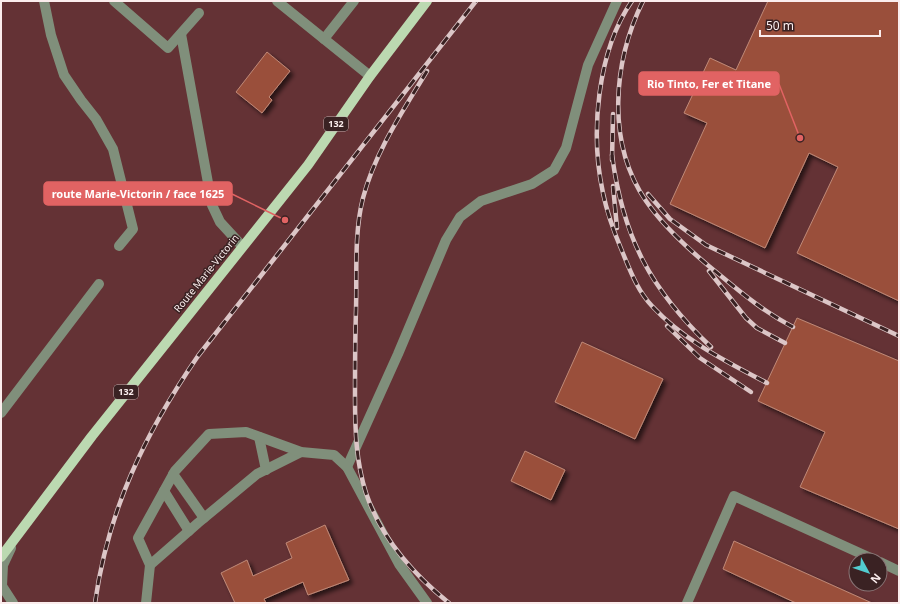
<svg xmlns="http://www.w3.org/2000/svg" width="900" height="604" font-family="'Noto Sans',sans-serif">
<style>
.building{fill:#9a503a;stroke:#c08978;filter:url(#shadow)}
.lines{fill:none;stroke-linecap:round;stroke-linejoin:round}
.minor{stroke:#808f7b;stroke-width:10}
.major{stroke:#bcd9b1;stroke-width:10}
.rail-casing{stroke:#dcc6c7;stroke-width:4.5}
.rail{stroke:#3a2223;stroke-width:3;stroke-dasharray:9;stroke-linecap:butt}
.labels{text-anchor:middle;stroke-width:3;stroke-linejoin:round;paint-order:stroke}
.shield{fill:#3a2223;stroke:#c1b0b0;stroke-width:1}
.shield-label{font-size:9px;font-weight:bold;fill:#fbeded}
.street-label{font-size:10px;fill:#fbeded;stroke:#3a2223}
.leader{fill:none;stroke:#e16363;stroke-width:1.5}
.callout-dot{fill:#e16363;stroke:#3a2223;stroke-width:1.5}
.callout{fill:#e16363;stroke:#e16363;stroke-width:1.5}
.callout-label{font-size:11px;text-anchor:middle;font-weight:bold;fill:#fff}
</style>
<defs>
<filter id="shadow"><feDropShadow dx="3.5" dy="3.5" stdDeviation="2" flood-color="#0009"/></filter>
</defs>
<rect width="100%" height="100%" fill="#643235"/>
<g class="building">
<polygon points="768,1 899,1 899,301 797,253 838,167 809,153 765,248 670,204 707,123 684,113 710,58 736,70"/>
<polygon points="267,52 290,71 269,97 272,100 262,113 236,92"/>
<polygon points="797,318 899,361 899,529 800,487 825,432 758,401"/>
<polygon points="582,342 663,379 635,439 555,402"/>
<polygon points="525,451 565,470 551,500 511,481"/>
<polygon points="325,525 349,580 308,595 303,582 264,599 266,603 235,603 221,573 247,560 253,576 292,558 286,543"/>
<polygon points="734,541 872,603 796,603 723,569"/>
</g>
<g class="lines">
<g class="minor">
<polyline points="44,1 51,35 64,75 81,100 96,119 113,149 133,229 119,246"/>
<polyline points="114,1 168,48 199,13"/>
<polyline points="277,1 370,76"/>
<polyline points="181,34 212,205 220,222 242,246"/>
<polyline points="324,39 354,1"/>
<polyline points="1,413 99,284"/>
<polyline points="259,437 266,470"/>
<polyline points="347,467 398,354 446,240 460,217 481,201 532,184 554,170 566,148 588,65 617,1"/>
<polyline points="173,474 204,518"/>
<polyline points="164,491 189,531"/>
<polyline points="11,548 3,565 2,586 13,603"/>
<polyline points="880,562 899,571"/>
<polyline points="150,565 198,523 257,474 301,452"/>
<polyline points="146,603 150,565 138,538 175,471 209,434 246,432 301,452 334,455 347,467 399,564 427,603"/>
<polyline points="687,603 734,496 875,560"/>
</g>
<polyline class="major" points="1,557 92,436 308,165 370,76 427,1"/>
<defs>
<g id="rail">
<path d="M632 1C597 51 590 134 603 193 607 213 614 232 622 251 630 270 637 290 652 306 683 340 727 362 767 383"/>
<path d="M643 1C613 62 606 143 646 201 664 227 696 256 721 276 744 295 766 313 793 327"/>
<path d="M427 71C403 111 375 152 363 198 354 233 357 273 356 310 355 339 355 368 355 397 355 430 356 462 366 493 381 538 413 574 449 603"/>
<path d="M612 155C623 238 651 290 711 347"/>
<polyline points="612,160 613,114"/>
<polyline points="613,186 617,228"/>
<polyline points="648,194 670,219 706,245 899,336"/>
<polyline points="709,271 746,318 757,328 785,343"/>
<polyline points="667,326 700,358 751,392"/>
<path d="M95 603C108 510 145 433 198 356L476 1"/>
</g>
</defs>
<use href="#rail" class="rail-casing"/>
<use href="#rail" class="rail"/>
</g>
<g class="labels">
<g class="shield">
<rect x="324" y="117" width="24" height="14" rx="3"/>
<rect x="114" y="385" width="24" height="14" rx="3"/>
</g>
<g class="shield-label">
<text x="336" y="127">132</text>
<text x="126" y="395">132</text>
</g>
<g class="street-label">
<text transform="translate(206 273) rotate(-51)" y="4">Route Marie-Victorin</text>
</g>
</g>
<path class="leader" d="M800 138L779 84M285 220L232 194"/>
<g class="callout-dot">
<circle cx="800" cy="138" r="4"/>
<circle cx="285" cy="220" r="4"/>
</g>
<g class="callout">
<rect x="639" y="72" width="140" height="23" rx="4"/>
<rect x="44" y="182" width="188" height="23" rx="4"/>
</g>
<g class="callout-label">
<text x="709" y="88">Rio Tinto, Fer et Titane</text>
<text x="138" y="198">route Marie-Victorin / face 1625</text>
</g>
<rect width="900" height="604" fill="none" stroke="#fbeded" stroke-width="4"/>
<g transform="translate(868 572) rotate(130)"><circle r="19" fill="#3a2223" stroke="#877374"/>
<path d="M0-3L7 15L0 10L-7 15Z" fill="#52cdd0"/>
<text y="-6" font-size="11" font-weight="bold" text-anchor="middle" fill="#fbeded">N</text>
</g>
<path d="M760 30v6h120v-6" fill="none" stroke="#fbeded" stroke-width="2"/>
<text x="766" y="30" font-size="12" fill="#fbeded" stroke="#3a2223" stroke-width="3" paint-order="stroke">50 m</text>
</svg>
